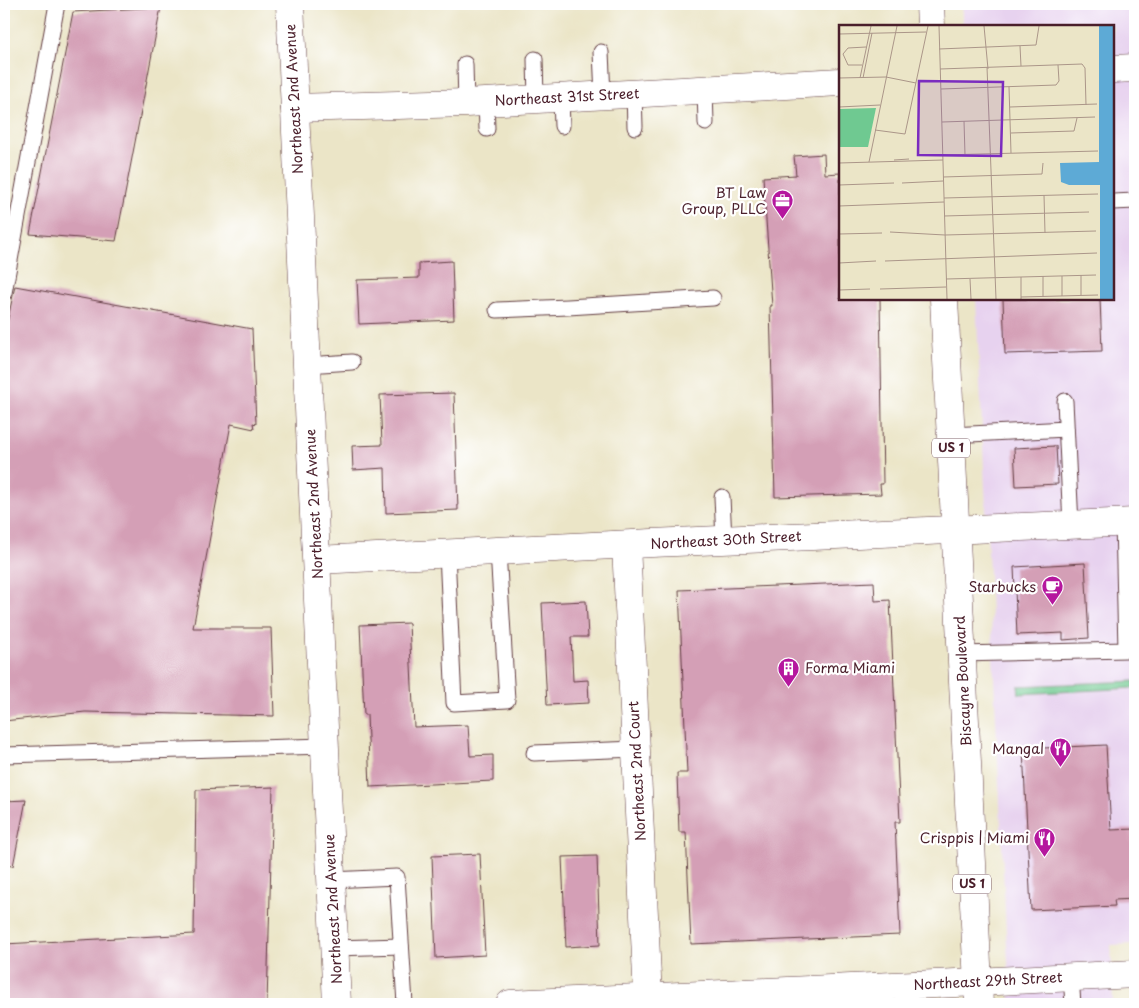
<svg xmlns="http://www.w3.org/2000/svg" width="1139" height="1008" font-family="'Playpen Sans',sans-serif">
<style>
.built{fill:#e7d2ef}
.green{fill:#6fc991;stroke:#5c745e}
.building{fill:#d49fb6}
.lines{fill:none;stroke-linecap:round;stroke-linejoin:round}
.service-casing{stroke:#623d42;stroke-width:17}
.minor-casing{stroke:#623d42;stroke-width:29}
.tertiary-casing{stroke:#623d42;stroke-width:29}
.secondary-casing{stroke:#623d42;stroke-width:29}
.primary-casing{stroke:#623d42;stroke-width:29}
.service{stroke:#fff;stroke-width:15}
.minor{stroke:#fff;stroke-width:28}
.tertiary{stroke:#fff;stroke-width:28}
.secondary{stroke:#fff;stroke-width:28}
.primary{stroke:#fff;stroke-width:28}
.rail-casing{stroke:#4a1f2b;stroke-width:5.5}
.rail{stroke:#fff;stroke-width:4;stroke-dasharray:11;stroke-linecap:butt}
.labels{text-anchor:middle;stroke-width:4.5;stroke-linejoin:round;paint-order:stroke}
.shield{fill:#fff;stroke:#80626b;stroke-width:1}
.shield-label{font-size:12px;font-weight:bold;fill:#4a1f2b}
.street-label{font-size:14px;fill:#4a1f2b;stroke:#fff}
.poi-label{font-size:14px;fill:#4a1f2b;stroke:#fff;text-anchor:end}
.inset-road{fill:none;stroke:#ab9689;stroke-width:1}
.view{fill:#7b2cbf;fill-opacity:0.15;stroke:#7b2cbf;stroke-width:2.5}
.inset-edge{fill:none;stroke:#4a1f2b;stroke-width:2.5}
</style>
<rect width="100%" height="100%" fill="#fff"/>
<filter id="ink" filterUnits="userSpaceOnUse"><feTurbulence type="fractalNoise" baseFrequency=".02" numOctaves="2"/><feDisplacementMap in="SourceGraphic" scale="10" xChannelSelector="R" yChannelSelector="G"/><feConvolveMatrix kernelMatrix="1 2 1 2 8 2 1 2 1" color-interpolation-filters="sRGB"/></filter>
<filter id="wash" filterUnits="userSpaceOnUse"><feTurbulence type="fractalNoise" baseFrequency=".0096" numOctaves="4" result="noise"/><feDisplacementMap in="SourceGraphic" scale="20" xChannelSelector="R" yChannelSelector="G"/><feGaussianBlur stdDeviation="1.12" result="paint"/><feColorMatrix in="noise" values="0 0 0 0 0 0 0 0 0 0 0 0 0 0 0 0 0 1.4 0 .05"/><feComposite in="paint" operator="in"/></filter>
<g filter="url(#wash)">
<rect width="100%" height="100%" fill="#ebe5c7"/>
<polygon class="built" points="962,4 1135,4 1135,944 1111,945 1113,1004 1011,1004 1006,931 976,299 1113,299 1113,26 962,26"/>
<polygon class="green" points="1135,681 1135,688 1019,694 1018,686"/>
<g id="blocks">
<g class="building">
<polygon points="161,7 116,241 30,234 73,12"/>
<polygon points="824,154 825,174 840,173 840,299 880,299 883,484 880,484 881,494 775,497 770,306 772,306 763,177 796,175 794,156"/>
<polygon points="452,261 454,320 359,324 357,280 419,278 419,263"/>
<polygon points="15,286 252,329 256,424 253,423 254,429 231,424 193,628 271,628 274,716 85,712 4,721 4,337"/>
<polygon points="1003,299 1100,299 1102,351 1005,354"/>
<polygon points="454,393 458,510 386,513 385,468 353,470 352,446 382,445 380,395"/>
<polygon points="1056,446 1058,484 1016,486 1014,448"/>
<polygon points="1085,563 1089,638 1063,640 1063,633 1017,635 1014,567"/>
<polygon points="874,582 875,601 890,600 900,822 895,822 900,935 691,944 686,832 679,832 677,773 687,773 679,590"/>
<polygon points="586,601 588,637 571,637 573,681 588,680 589,703 547,705 542,603"/>
<polygon points="409,623 414,727 468,725 470,756 493,755 493,781 370,787 367,715 364,715 360,625"/>
<polygon points="1106,745 1111,830 1135,829 1135,899 1114,900 1115,906 1031,910 1023,749"/>
<polygon points="273,787 267,1004 4,1004 4,944 194,934 196,790"/>
<polygon points="26,800 13,866 4,865 4,801"/>
<polygon points="480,854 485,955 436,958 432,856"/>
<polygon points="597,856 600,945 566,947 562,857"/>
</g>
</g>
</g>
<g filter="url(#ink)">
<use href="#blocks" fill-opacity="0" stroke="#623d42" stroke-width="1"/>
<g class="lines">
<defs>
<g id="service">
<polyline points="601,52 603,95"/>
<polyline points="535,59 536,99"/>
<polyline points="465,64 466,103"/>
<polyline points="705,90 706,123"/>
<polyline points="634,93 635,127"/>
<polyline points="561,98 562,126"/>
<polyline points="486,101 487,129"/>
<polyline points="1113,202 1135,201"/>
<polyline points="4,293 57,4"/>
<polyline points="497,310 568,307 713,298"/>
<polyline points="307,365 352,362"/>
<polyline points="1065,401 1071,525"/>
<polyline points="951,435 1066,429"/>
<polyline points="722,497 724,540"/>
<polyline points="447,553 454,703 507,700 498,551"/>
<polyline points="961,654 1126,650 1123,522"/>
<polyline points="534,753 636,749"/>
<polyline points="4,755 325,746"/>
<polyline points="331,880 397,877 405,1004"/>
<polyline points="335,948 401,946"/>
<polyline points="1071,977 1073,1004"/>
</g>
<g id="minor">
<polyline points="1113,69 1135,68"/>
<polyline points="295,108 466,103 840,82"/>
<polyline points="626,545 648,998"/>
<polyline points="317,560 652,543 1135,522"/>
<polyline points="977,982 1135,974"/>
</g>
<polyline id="tertiary" points="510,1004 977,982"/>
<polyline id="secondary" points="290,4 337,1004"/>
<g id="primary">
<polyline points="930,4 931,26"/>
<polyline points="944,299 979,1004"/>
</g>
</defs>
<use href="#service" class="service-casing"/>
<use href="#minor" class="minor-casing"/>
<use href="#tertiary" class="tertiary-casing"/>
<use href="#secondary" class="secondary-casing"/>
<use href="#primary" class="primary-casing"/>
<use href="#service" class="service"/>
<use href="#minor" class="minor"/>
<use href="#tertiary" class="tertiary"/>
<use href="#secondary" class="secondary"/>
<use href="#primary" class="primary"/>
<defs>
<polyline id="rail" points="4,26 8,4"/>
</defs>
<use href="#rail" class="rail-casing"/>
<use href="#rail" class="rail"/>
</g>
</g>
<defs>
<symbol id="office-pin" viewBox="-11 -11 22 30"><path d="M0 17L-7.5 6A9.5 9.5 0 1 1 7.5 6Z" fill="#b5179e" stroke="#fff"/><path d="M-6-3h4V-5.5h4V-3h4V5H-6ZM-1-4.5V-3h2v-1.5ZM-6 0V1H6V0Z" fill="#fff"/></symbol>
<symbol id="cafe-pin" viewBox="-11 -11 22 30"><path d="M0 17L-7.5 6A9.5 9.5 0 1 1 7.5 6Z" fill="#b5179e" stroke="#fff"/><path d="M-5.5-4.5H6V0H3Q3 3.5 0 3.5H-2.5Q-5.5 3.5-5.5 0ZM3-3.2v2h1.7v-2ZM-6 4.5H4V6H-6Z" fill="#fff"/></symbol>
<symbol id="building-pin" viewBox="-11 -11 22 30"><path d="M0 17L-7.5 6A9.5 9.5 0 1 1 7.5 6Z" fill="#b5179e" stroke="#fff"/><path d="M-4-6H4V6H1V3H-1V6H-4ZM-2.5-4.3h1.7v1.8h-1.7ZM.8-4.3h1.7v1.8H.8ZM-2.5-1h1.7V.8h-1.7ZM.8-1h1.7V.8H.8Z" fill="#fff"/></symbol>
<symbol id="restaurant-pin" viewBox="-11 -11 22 30"><path d="M0 17L-7.5 6A9.5 9.5 0 1 1 7.5 6Z" fill="#b5179e" stroke="#fff"/><path d="M-5-6h1v4h1v-4h1v4h1v-4h1v5L-1.5 .5V6h-2V.5L-5-1ZM5-6V6H3V1.5H1.5Q1.5-4 5-6Z" fill="#fff"/></symbol>
</defs>
<g fill-rule="evenodd">
<use href="#office-pin" x="770" y="188" width="25" height="34"/>
<use href="#cafe-pin" x="1040" y="574" width="25" height="34"/>
<use href="#building-pin" x="776" y="656" width="25" height="34"/>
<use href="#restaurant-pin" x="1048" y="736" width="25" height="34"/>
<use href="#restaurant-pin" x="1032" y="826" width="25" height="34"/>
</g>
<g class="labels">
<g class="shield">
<rect x="932" y="438.5" width="38" height="19" rx="4"/>
<rect x="953" y="874.5" width="38" height="19" rx="4"/>
</g>
<g class="shield-label">
<text x="951" y="452">US 1</text>
<text x="972" y="888">US 1</text>
</g>
<g class="street-label">
<text transform="translate(567 97) rotate(-3)" y="5">Northeast 31st Street</text>
<text transform="translate(294 99) rotate(-93)" y="5">Northeast 2nd Avenue</text>
<text transform="translate(314 504) rotate(-93)" y="5">Northeast 2nd Avenue</text>
<text transform="translate(726 540) rotate(-3)" y="5">Northeast 30th Street</text>
<text transform="translate(963 681) rotate(-93)" y="5">Biscayne Boulevard</text>
<text transform="translate(637 771) rotate(-93)" y="5">Northeast 2nd Court</text>
<text transform="translate(333 909) rotate(-93)" y="5">Northeast 2nd Avenue</text>
<text transform="translate(988 981) rotate(-3)" y="5">Northeast 29th Street</text>
</g>
<g class="poi-label">
<text x="766" y="198">BT Law<tspan x="766" dy="16">Group, PLLC</tspan></text>
<text x="1036" y="592">Starbucks</text>
<text x="805" y="673" text-anchor="start">Forma Miami</text>
<text x="1044" y="754">Mangal</text>
<text x="1029" y="843">Crisppis | Miami</text>
</g>
</g>
<g transform="translate(839 25)">
<rect width="275" height="275" fill="#ebe5c7"/>
<path d="M37 83 29 122H0V84Z" fill="#6fc991"/>
<path d="M260 1H275V274H261V160H230L222 157 221 138 260 137Z" fill="#5daad6"/>
<path class="inset-road" d="M100 1 108 274M145 1 149 44M0 9 87 7M181 21 182 41M100 24 197 20 200 1M23 40H9L4 29 9 23 27 22M148 42 157 274M101 44 243 39 246 43 247 80M0 53 47 52 77 58M21 53 32 1M24 53 33 8M170 62 172 128M102 64 217 60 220 56 219 40M0 82 41 80M171 82 258 79M125 96 126 130M103 97 256 92M36 105 66 109 89 1M172 108 235 106 238 93M103 130 259 126M55 135 70 134M30 137 58 1M0 138 104 135M104 152 203 149 204 138M63 158 104 156M0 160 55 158M205 170 206 208M105 173 259 169M0 181 105 177M105 191 250 187M51 207 106 210 257 206M0 209 43 208M46 236 258 228M0 238 37 236M242 250V270M204 251V272M223 251V271M182 252V274M107 254 257 250M131 254 132 274M41 264 107 262M0 265 31 264M182 272 259 270"/>
<path class="view" d="M80 56 164 57 162 131 79 130Z"/>
<rect width="275" height="275" class="inset-edge"/>
</g>
<rect width="1139" height="1008" fill="none" stroke="#fff" stroke-width="20"/>
</svg>
